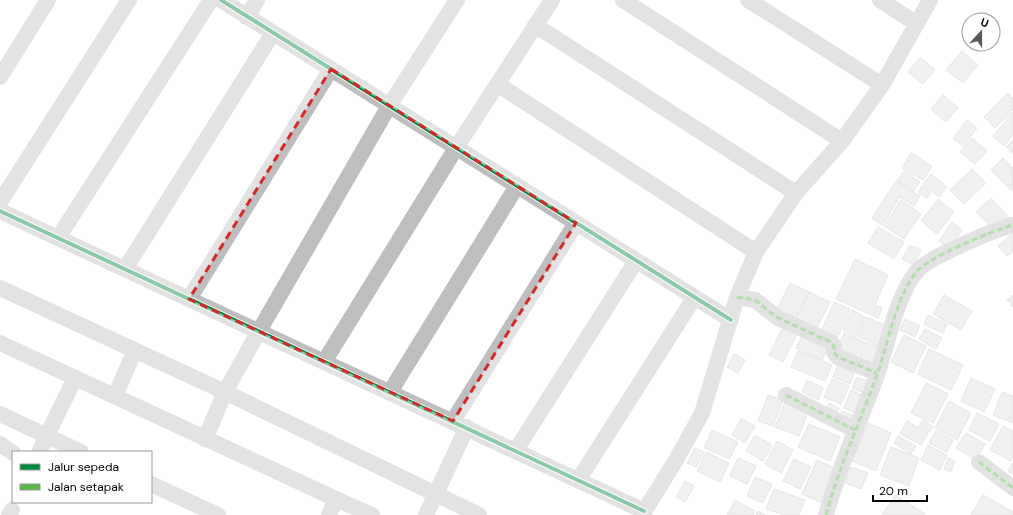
<svg xmlns="http://www.w3.org/2000/svg" width="1013" height="515" font-family="'DM Sans',sans-serif">
  <style>
    .building { fill: #dedede; stroke: #c6c6c6 }
    .lines { fill: none; stroke-linecap: round; stroke-linejoin: round }
    .minor { stroke: #bebebe; stroke-width: 16 }
    .quiet { stroke: #58b947; stroke-width: 3; stroke-dasharray: 6 3; stroke-linecap: butt }
    .cycleway-casing { stroke: #fff; stroke-width: 6 }
    .cycleway { stroke: #00873e; stroke-width: 4 }
    .marked { fill: none; stroke: #d62828; stroke-width: 3; stroke-dasharray: 8 5; stroke-linejoin: round }
  </style>
  <rect width="100%" height="100%" fill="#fff"/>
  <path class="building" d="M962,51L978,65L963,83L946,70Z
    M920,57L935,70L923,84L908,72Z
    M1008,93L1013,98V110L995,128L984,117Z
    M943,95L958,108L946,122L931,109Z
    M1013,112V135L1004,146L993,136Z
    M967,120L977,128L963,146L953,138Z
    M972,138L987,151L975,164L960,152Z
    M1013,140V154L1006,147Z
    M911,153L932,166L923,180L902,168Z
    M1003,158L1013,168L1012,191L991,170Z
    M972,169L986,183L964,204L950,190Z
    M904,171L920,182L913,192L897,181Z
    M931,174L947,187L939,197L923,184Z
    M896,181L920,196L914,206L900,197L882,225L872,218Z
    M922,186L931,192L927,198L918,192Z
    M991,198L1010,218L996,231L976,212Z
    M938,199L954,212L937,234L921,221Z
    M901,200L921,214L904,239L884,226Z
    M952,222L962,230L949,248L939,241Z
    M878,227L904,242L894,259L868,243Z
    M1013,233V252L1007,256L998,246Z
    M910,245L921,250L914,265L902,259Z
    M855,259L888,275L875,305L882,308L878,318L836,299Z
    M790,283L809,292L794,322L775,313Z
    M809,292L830,302L815,332L794,322Z
    M944,295L972,311L961,330L933,314Z
    M1013,295V307L1007,300Z
    M834,302L850,309L837,339L821,332Z
    M852,310L865,317L856,337L843,330Z
    M928,315L947,324L943,333L924,324Z
    M867,317L890,328L881,347L858,336Z
    M905,319L920,326L915,337L900,330Z
    M785,323L799,330L783,362L769,355Z
    M925,329L942,338L936,349L919,339Z
    M804,332L830,345L822,360L796,348Z
    M844,333L863,341L855,360L836,352Z
    M904,335L926,346L913,373L891,362Z
    M864,342L883,348L876,367L858,361Z
    M929,349L963,365L951,390L918,374Z
    M798,351L832,365L825,381L791,367Z
    M734,354L745,360L738,373L727,367Z
    M840,360L857,366L850,384L833,377Z
    M857,377L872,383L867,394L852,388Z
    M971,378L995,389L984,412L961,401Z
    M832,379L849,386L841,404L824,397Z
    M807,380L823,388L818,400L802,392Z
    M926,383L948,394L933,423L911,413Z
    M851,390L866,397L859,415L844,408Z
    M1002,392L1013,396V423L993,415Z
    M768,395L783,400L773,426L758,421Z
    M786,400L809,409L799,436L775,427Z
    M949,401L971,413L957,440L935,428Z
    M829,403L839,408L834,418L824,412Z
    M842,411L856,416L852,426L838,420Z
    M977,413L999,424L990,441L969,430Z
    M741,419L755,426L745,443L732,435Z
    M923,420L933,427L929,432L919,426Z
    M907,421L928,433L921,445L900,434Z
    M868,423L891,433L876,471L852,461Z
    M809,424L840,437L830,461L798,447Z
    M1003,426L1013,431V456L1011,461L990,450Z
    M712,430L738,442L730,459L704,448Z
    M936,431L953,440L947,452L929,443Z
    M966,433L985,444L976,460L956,448Z
    M755,435L772,445L763,461L746,451Z
    M898,436L916,446L911,454L894,443Z
    M777,441L793,450L781,473L765,464Z
    M928,445L947,455L940,470L921,460Z
    M891,447L919,458L909,486L880,475Z
    M695,448L704,452L696,467L687,463Z
    M706,452L729,463L720,482L697,471Z
    M738,458L756,466L747,484L730,476Z
    M948,458L955,461L951,472L944,469Z
    M794,459L811,467L800,489L783,481Z
    M817,460L839,470L824,504L802,494Z
    M1013,463V474L1008,471Z
    M851,467L868,473L861,489L845,483Z
    M755,477L772,484L763,503L747,496Z
    M685,481L694,486L685,502L676,497Z
    M774,489L805,500L799,515H784L766,509Z
    M895,495L925,514V515H882Z
    M983,495L1013,512V515H971Z
    M735,500L755,511L753,515H727Z
    M758,511L765,515H756Z"/>
  <g class="lines">
    <path class="minor" d="M221,0L731,320
      M623,0L842,141
      M748,0L882,85
      M880,0L917,24
      M247,17L257,0
      M535,25L796,193
      M0,77L48,0
      M497,84L756,252
      M0,202L129,0
      M0,211L644,511
      M58,238L211,0
      M125,269L273,33
      M0,288L225,392L479,515
      M737,297L755,300L778,318L831,342L834,346V352L838,357L877,373
      M189,299L331,69
      M0,343L336,499L329,515
      M324,362L456,148L552,0
      M390,392L517,186
      M786,395L855,430
      M115,396L135,350
      M0,414L81,452
      M453,421L576,223
      M205,439L225,392L259,331L389,106L457,0
      M0,444L13,453
      M516,450L636,261
      M39,452L75,378
      M979,462L1013,488
      M579,479L694,298
      M151,484L218,515
      M336,499L372,515
      M9,515L12,510
      M426,515L467,427
      M642,515L676,460L702,413L737,297L756,252L796,193L842,141L882,85L930,0
      M826,515C839,466 861,420 878,372C888,342 897,295 917,271C929,257 994,230 1013,225"/>
    <path class="quiet" d="M737,297L755,300L778,318L831,342L834,346V352L838,357L877,373
      M786,395L855,430
      M979,462L1013,488
      M826,515C839,466 861,420 878,372C888,342 897,295 917,271C929,257 994,230 1013,225"/>
    <g class="cycleway-casing">
      <path id="cycleway" d="M221,0L731,320
        M0,211L644,511"/>
    </g>
    <use href="#cycleway" class="cycleway"/>
  </g>
  <path d="M0 0H1013V515H0ZM331,69L576,223L453,421L189,299Z" fill="#fff" fill-opacity=".55" fill-rule="evenodd"/>
  <path class="marked" d="M331,69L576,223L453,421L189,299Z"/>
  <rect x="12" y="451" width="140" height="52" fill="#ffffff" stroke="#999999"/>
  <rect x="20" y="464" width="20" height="6" fill="#00873e" stroke="#999999"/>
  <text x="48" y="471" font-size="12" fill="#000000">Jalur sepeda</text>
  <rect x="20" y="484" width="20" height="6" fill="#58b947" stroke="#999999"/>
  <text x="48" y="491" font-size="12" fill="#000000">Jalan setapak</text>
  <g transform="translate(981 32) rotate(21)"><circle r="19" fill="#ffffff" stroke="#999999"/>
  <path d="M0-3L7 15L0 10L-7 15Z" fill="#595959"/>
  <text y="-6" font-size="11" font-weight="bold" text-anchor="middle" fill="#000000">U</text>
  </g>
  <path d="M873 495v6h54v-6" fill="none" stroke="#000000" stroke-width="2"/>
  <text x="879" y="495" font-size="12" fill="#000000" stroke="#ffffff" stroke-width="3" paint-order="stroke">20 m</text>
</svg>
